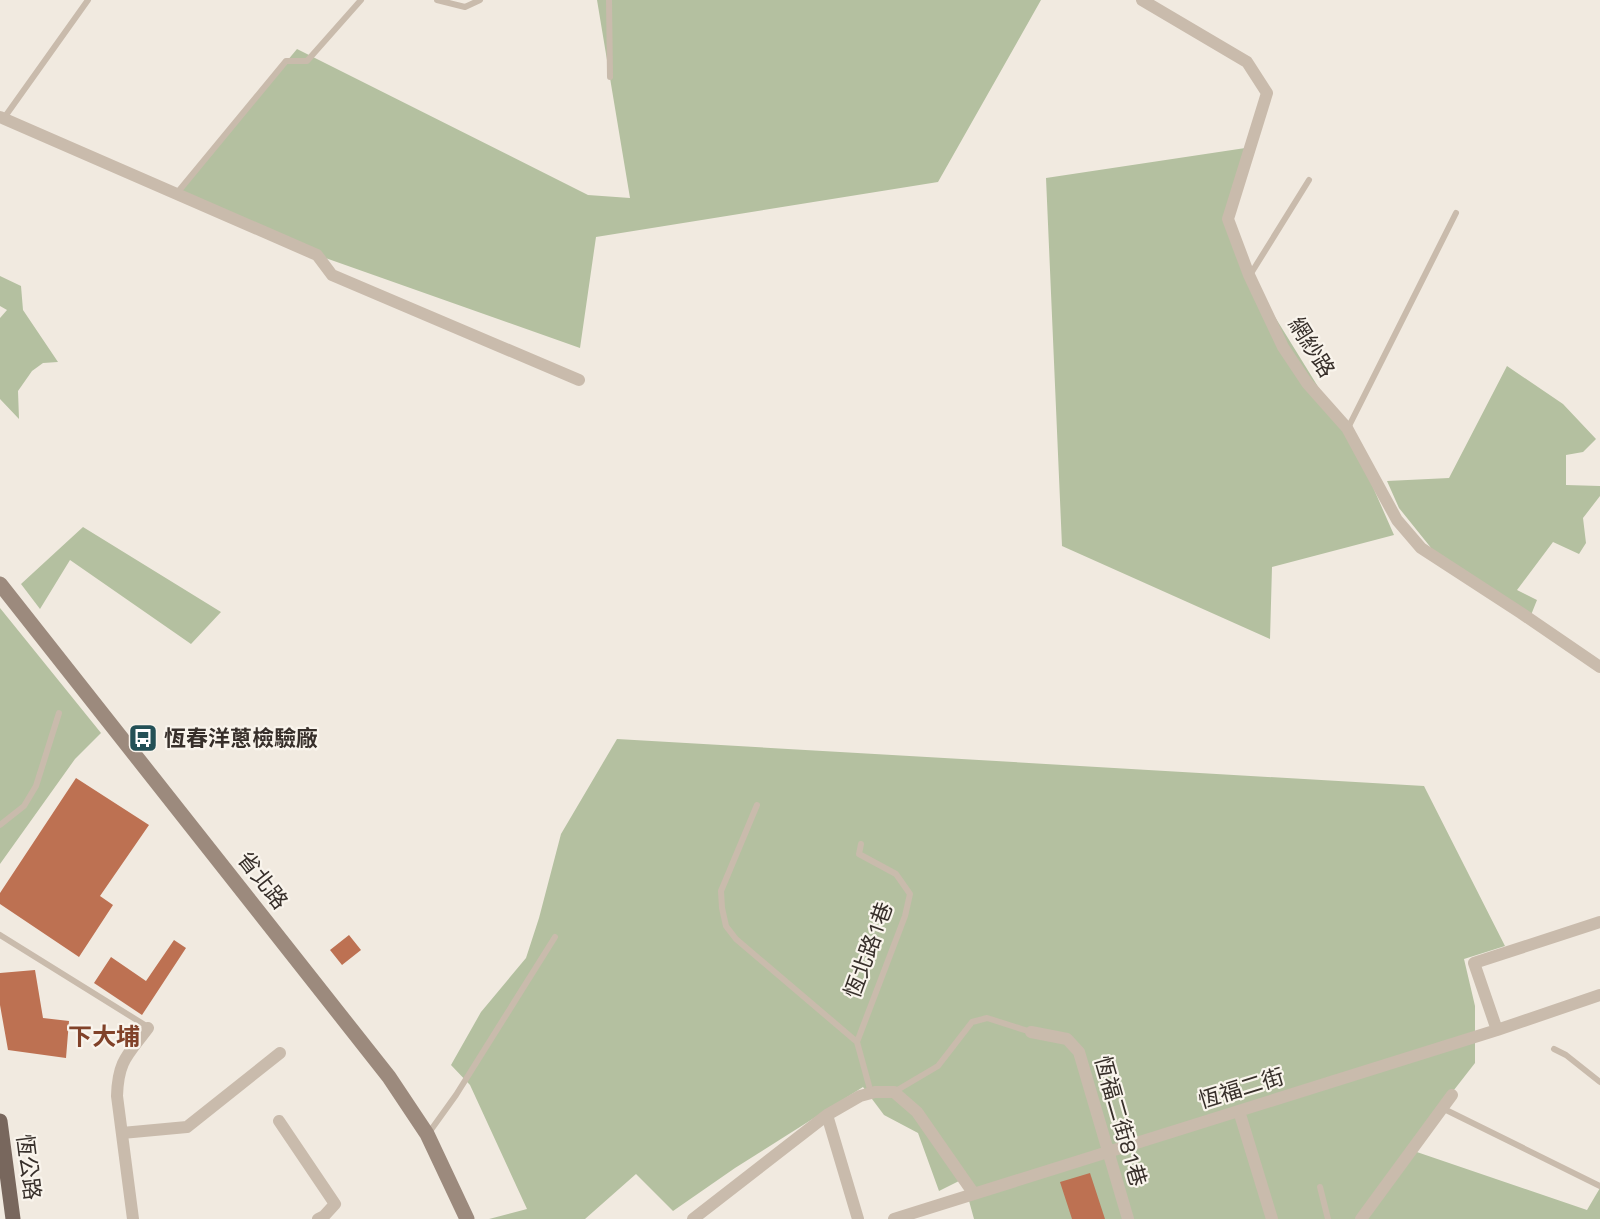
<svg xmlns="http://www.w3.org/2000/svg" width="1600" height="1219" font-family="'Titillium Web','Noto Sans TC',sans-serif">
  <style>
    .green { fill: #b4c0a0 }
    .building { fill: #bd7152 }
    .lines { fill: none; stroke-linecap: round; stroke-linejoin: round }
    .service { stroke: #c9bbac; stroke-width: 6 }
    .minor { stroke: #c9bbac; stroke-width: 12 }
    .secondary { stroke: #9c8a7d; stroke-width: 15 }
    .primary { stroke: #78675d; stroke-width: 15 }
    .labels { text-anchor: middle; stroke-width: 4.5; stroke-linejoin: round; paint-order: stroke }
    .street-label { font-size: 22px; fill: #372f2a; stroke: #f9f4ec }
    .poi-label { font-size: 22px; font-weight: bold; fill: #372f2a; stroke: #f9f4ec; text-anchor: start }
    .neighbourhood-label { font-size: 24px; font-weight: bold; fill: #814229; stroke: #f9f4ec }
  </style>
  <rect width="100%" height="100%" fill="#f1eae0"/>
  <path class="green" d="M597,0H1041L938,182L596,237L580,348L317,255L176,194L297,49L588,195L630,198Z
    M1252,147L1228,220L1249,275L1338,419L1347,428L1394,535L1272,567L1270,639L1062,546L1046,178Z
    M0,276L21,286L23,310L58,362L43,363L32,371L18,391L19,419L0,399V318L7,310L0,306Z
    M1507,366L1563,404L1596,439L1583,452L1566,455V485L1600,486V496L1583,518L1586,543L1579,554L1553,542L1517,590L1537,600L1531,615L1436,554L1399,508L1387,481L1449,478Z
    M83,527L221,612L191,644L70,560L40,609L21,584Z
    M0,608L101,733L75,759L0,864Z
    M617,739L1424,786L1505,946L1464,959L1475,1006V1063L1408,1149L1587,1210L1600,1188V1219H974L963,1179L939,1191L918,1133L884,1115L863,1087L735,1168L673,1211L636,1174L585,1219H489L527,1209L470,1085L451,1065L481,1012L526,958L539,918L561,834Z"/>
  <path class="building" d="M76,778L149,825L100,896L113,905L79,957L0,904V893Z
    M349,935L361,950L342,965L330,950Z
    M174,940L186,948L142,1015L94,983L111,957L146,981Z
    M35,970L43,1018L69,1021L66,1058L8,1050L0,1005V973Z
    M1090,1173L1105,1219H1072L1060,1182Z"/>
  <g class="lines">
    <path class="service" d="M437,0L465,7L480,0
      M609,0L610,77
      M4,118L88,0
      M177,193L286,61H307L361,0
      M1250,275L1309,180
      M1348,428L1456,213
      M757,805L721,891L722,908L726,926L736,939L857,1042
      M0,825L24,806L36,786L59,713
      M861,844L859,854L896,874L910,894L905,916L857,1042L871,1093
      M0,935L148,1027
      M1554,1049L1566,1055L1600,1082
      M894,1092L938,1066L972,1022L987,1018L1031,1032
      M1442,1108L1600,1186
      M428,1134L456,1095L555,937
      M1320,1187L1328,1219"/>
    <path class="minor" d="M1142,0L1247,62L1267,93L1228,219L1249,275L1283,347L1307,383L1347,428L1397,520L1421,548L1521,613L1600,667
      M0,117L317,255L332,275L579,380
      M1497,1030L1474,963L1600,922
      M1031,1032L1067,1039L1079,1052L1128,1219
      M1239,1111L1272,1219
      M827,1115L858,1219
      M279,1121L335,1204L324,1216L318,1219
      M122,1133L187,1127L280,1053
      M133,1219L117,1096C118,1060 128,1055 148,1028
      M693,1219L827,1115L860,1096L875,1092H894L917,1112L974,1194
      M894,1219L1497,1030L1600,995
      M1361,1219L1452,1095"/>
    <path class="secondary" d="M0,584L389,1077L427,1134L467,1219"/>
    <path class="primary" d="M0,1121L13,1219"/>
  </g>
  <defs>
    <g id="bus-square" transform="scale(1.5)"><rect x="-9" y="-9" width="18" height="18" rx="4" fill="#235056" stroke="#f9f4ec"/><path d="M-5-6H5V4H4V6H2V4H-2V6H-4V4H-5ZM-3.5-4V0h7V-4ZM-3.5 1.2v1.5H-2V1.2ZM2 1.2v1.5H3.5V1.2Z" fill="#fff"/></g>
  </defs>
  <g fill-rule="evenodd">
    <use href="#bus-square" x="143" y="738"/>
  </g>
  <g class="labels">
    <g class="street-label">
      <text transform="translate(1312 347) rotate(58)" y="8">網紗路</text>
      <text transform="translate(263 880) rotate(52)" y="8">省北路</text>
      <text transform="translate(868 950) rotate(-70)" y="8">恆北路1巷</text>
      <text transform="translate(1241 1088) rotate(-17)" y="8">恆福二街</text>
      <text transform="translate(1121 1121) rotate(74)" y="8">恆福二街81巷</text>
      <text transform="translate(29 1167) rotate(83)" y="8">恆公路</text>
    </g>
    <g class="poi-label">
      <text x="164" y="746">恆春洋蔥檢驗廠</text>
    </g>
    <g class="neighbourhood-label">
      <text x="104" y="1045">下大埔</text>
    </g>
  </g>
</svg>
